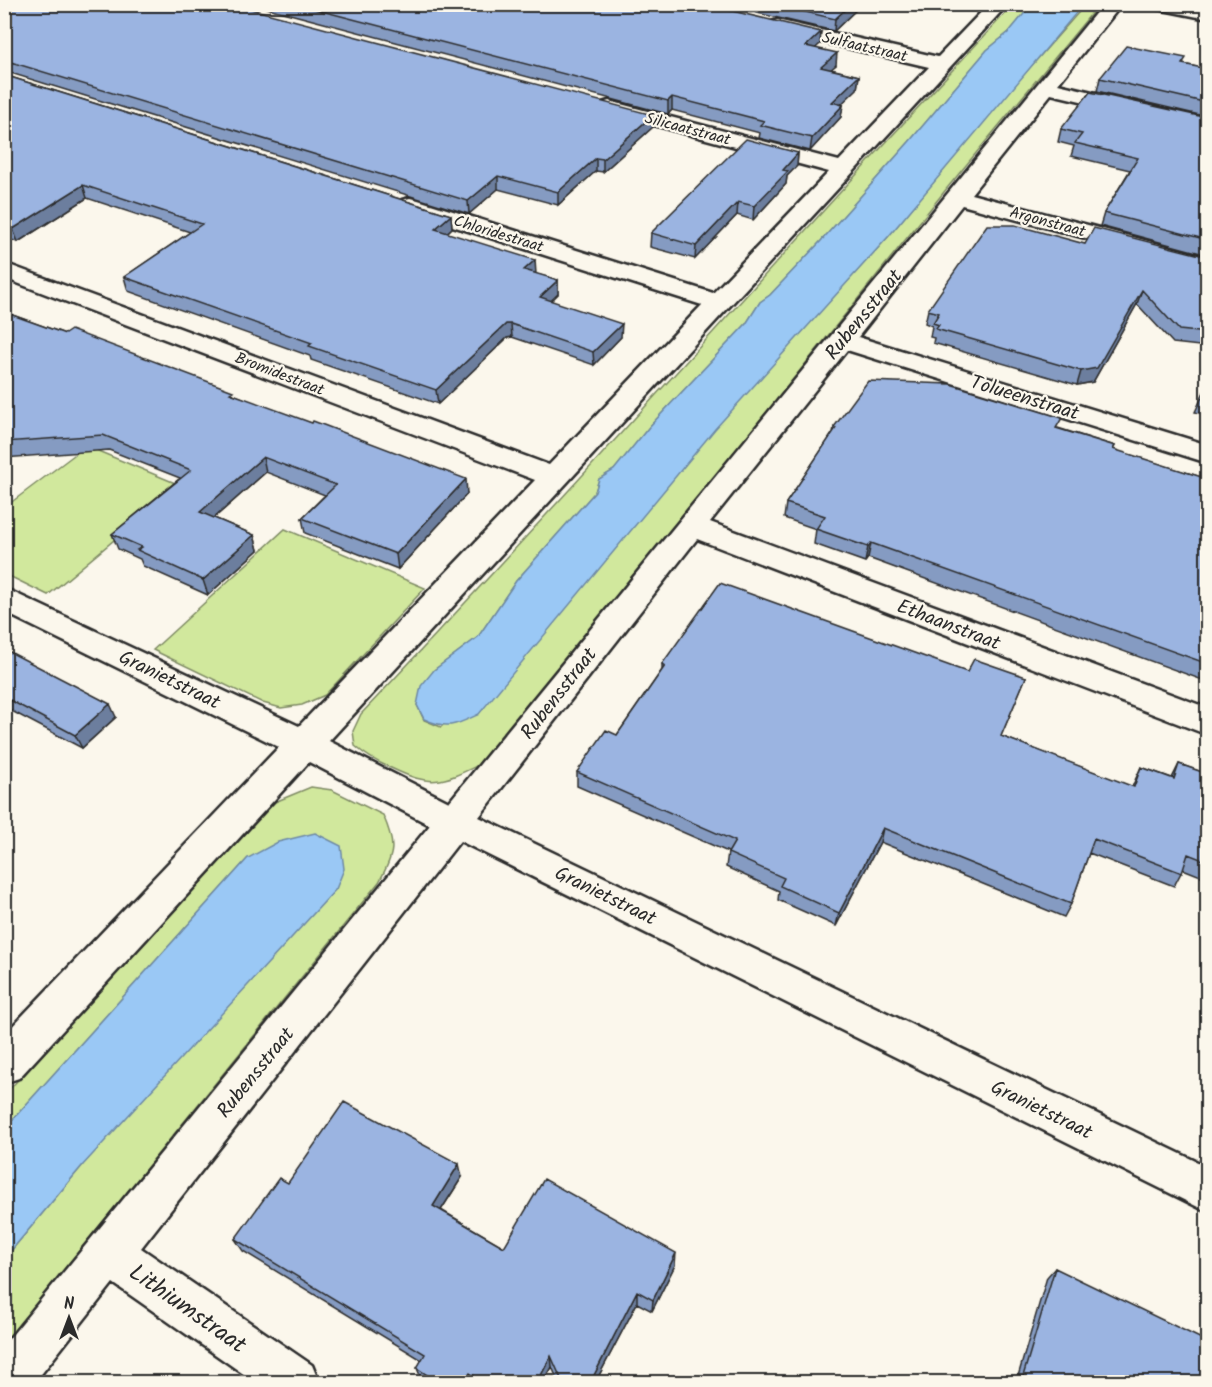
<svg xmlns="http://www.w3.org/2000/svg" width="1212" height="1387" font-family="Kalam,sans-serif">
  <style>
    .green { fill: #d1e89d; stroke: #7e8a64; stroke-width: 1.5 }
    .water { fill: #9ac8f5; stroke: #6e89a4; stroke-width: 1.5 }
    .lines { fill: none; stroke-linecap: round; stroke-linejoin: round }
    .minor-casing { stroke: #2b2b2b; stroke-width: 5 }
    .minor { fill: #fbf7ec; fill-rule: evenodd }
    .wall { fill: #859bc2; stroke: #2b2b2b; stroke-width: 1.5 }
    .shaded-wall { fill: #6c7e9e; stroke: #2b2b2b; stroke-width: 1.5 }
    .building { fill: #9bb4e1; stroke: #2b2b2b; stroke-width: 1.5 }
    .labels { text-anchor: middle; stroke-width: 4.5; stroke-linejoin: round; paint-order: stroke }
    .far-street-label { font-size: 16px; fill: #2b2b2b; stroke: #fbf7ec }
    .street-label { font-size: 20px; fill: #2b2b2b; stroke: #fbf7ec }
    .near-street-label { font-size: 24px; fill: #2b2b2b; stroke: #fbf7ec }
  </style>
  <rect width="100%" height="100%" fill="#fbf7ec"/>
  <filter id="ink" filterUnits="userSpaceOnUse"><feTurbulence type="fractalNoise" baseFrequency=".0167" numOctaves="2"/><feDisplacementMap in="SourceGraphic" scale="12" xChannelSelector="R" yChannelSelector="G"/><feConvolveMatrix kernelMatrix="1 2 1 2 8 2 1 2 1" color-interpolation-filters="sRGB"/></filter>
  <g filter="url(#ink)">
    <path class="green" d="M1013,5H1032L1009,32L987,50L909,142L821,241L770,295L760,302L746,324L649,427L614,470L599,479L595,492L516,581L478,637L434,670L417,705L424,720L441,727L888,237L1005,96L1079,12L1081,5H1096V8L948,187L483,763C441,783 433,788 391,768C377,762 366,756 355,746L353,731L361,714C582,481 794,239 1013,5Z
      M86,446L180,485L48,595L5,574V507Z
      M285,529L425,588L325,695L302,705L281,708L263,703L153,650Z
      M311,787L332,790L383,815C396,845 395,853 379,882L5,1342V1258L82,1166L248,858L5,1128V1094L275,802Z"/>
    <path class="water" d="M1032,4H1081L1082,6L888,237L715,429L479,714C456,725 448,730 424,719L417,705L421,686L434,670L478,637L516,581L595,492L599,479L614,470L649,427L746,324L760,302L770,295L821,241L909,142L987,50L1009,32Z
      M315,833L341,846L344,869L336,889L82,1166L5,1258V1128L248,858L278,842Z"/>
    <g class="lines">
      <g class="minor-casing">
        <path id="minor" d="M989,4H1008L329,741L449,802L1103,4H1122L1058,84L1208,119V131L1051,94L971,194L1208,257V271L962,205L858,337L1208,445V463L847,350L710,522L1208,708V735L697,539L479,817L1208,1167V1212L460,841L141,1248L312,1365L319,1382H255L113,1283L35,1382H4V1345L430,825L309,762L19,1078L4,1083V1035L279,747L4,612V588L299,726L535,480L4,278V263L549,465L702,305L402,210L399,205L402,200L410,198L418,200L713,293L829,172L602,111L599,107L602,103L609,101L839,161L929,67L771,30L768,26L771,22L777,20L938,57Z
          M1150,4H1188L1208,8V19L1153,8Z"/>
      </g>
      <use href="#minor" class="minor"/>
    </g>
    <path class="wall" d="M4,4L653,115V127L603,172L596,171L558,205L498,189L469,214L4,71Z
      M252,4H703L820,44L815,48L836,65L831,69L859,76L857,89L841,104L843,105L841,117L810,151L759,138L760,133L672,110L668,114Z
      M719,4H862L834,31Z
      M1183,64L1208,69V117L1097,91L1100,78Z
      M4,75L451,215L452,228L447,233L536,274L558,280V294L551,301L621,337L594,365L512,337L507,338L438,404L311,360L310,356L128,291L124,277L190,232L87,198L18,242L4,238Z
      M1208,118L1205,187L1208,188V255L1100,226L1104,213L1130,170L1071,156L1074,146L1058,142L1061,129Z
      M798,153L797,166L787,176L786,184L753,220L737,215L695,259L650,247L651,233Z
      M1085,244L1208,257V347L1173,343L1137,304L1093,382L1077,385L933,343L934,338L930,337L932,326L925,323L928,310Z
      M4,312L233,394L467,494L398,569L305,533L302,518L325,495L266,472L214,518L254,535L258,550L208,595L143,566L140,559L118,549L112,534L180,478L109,450L4,458Z
      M1208,384V415L1195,412Z
      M834,427L1058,428L1115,446L1113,450L1208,479V682L868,558L865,562L814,544L816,529L784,518L786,503L833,433Z
      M4,649L116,717L82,748L4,707Z
      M662,664L967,672L1026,677L1001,736L1132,787L1141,767L1172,778L1179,764L1208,774V879L1183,869L1174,886L1089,853L1071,904L1064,917L880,842L836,926L778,900L779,891L726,867L728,852L577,786V772L617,735L662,670Z
      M462,1177L441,1210L504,1247L675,1265L652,1311L637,1303L595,1383H559L552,1367L543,1383H428L421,1378L417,1368L422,1360L243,1251L235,1239L288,1183Z
      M1055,1268L1208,1383H1016L1047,1277Z"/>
    <path class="shaded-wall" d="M851,4H862L834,31L835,19Z
      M821,32L820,44L805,58L806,46Z
      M837,53L836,65L820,79L821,67Z
      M859,76L857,89L830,115L832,102Z
      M672,97V110L668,114V101Z
      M843,105L841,117L810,151L812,138Z
      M653,115V127L603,172V159Z
      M798,153L797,166L787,176L786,184L753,220L754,206L783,170Z
      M596,158V171L558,205V192Z
      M498,176V189L469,214L468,201Z
      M83,185L87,198L18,242L13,229Z
      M738,202L737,215L695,259L696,246Z
      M451,215L452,228L436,242L435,229Z
      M535,260L536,274L524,270Z
      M558,280V294L540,311V297Z
      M1142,290L1137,304L1093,382L1077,385L1081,371Z
      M506,324H511L512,337L507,338L438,404L436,390Z
      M622,324L621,337L594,365L593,352Z
      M263,457L266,472L204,527L200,512Z
      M466,479L467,494L398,569L396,554Z
      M254,535L258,550L208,595L203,580Z
      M871,543L868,558L865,562L868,547Z
      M110,704L116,717L82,748L75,735Z
      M883,828L880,842L836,926L839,913Z
      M459,1164L462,1177L436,1218L433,1206Z
      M676,1253L675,1265L652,1311L653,1300Z
      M637,1291V1303L595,1383H590Z
      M551,1356L552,1367L543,1383H537Z
      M470,1373L473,1383H465Z"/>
    <path class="building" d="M4,4H232L653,115L603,159L596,158L558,192L498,176L468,201L4,60Z
      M295,4H703L821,32L806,46L837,53L821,67L859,76L832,102L843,105L812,138L760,125L764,121L672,97L668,101Z
      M772,4H851L835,19Z
      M1126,46L1186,58L1182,64L1208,69V103L1100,78Z
      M4,75L451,215L435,229L535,260L524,270L558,280L540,297L622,324L593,352L511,324H506L436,390L309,346L312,343L124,277L202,224L83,185L13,229L4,226Z
      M1090,92L1208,118V180L1204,187L1208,188V240L1104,213L1138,158L1075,143L1082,134L1061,129Z
      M746,139L798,153L783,170L788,171L754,206L738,202L696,246L651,233Z
      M987,225H1015L1085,244L1094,228L1208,257V333L1179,330L1142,290L1097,368L1081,371L936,329L939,325L933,323L939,313L928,310Z
      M4,312L65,334L71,330L233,391L230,393L312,423L313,421L466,479L396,554L302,518L336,485L263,457L200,512L254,535L203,580L137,550L142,547L112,534L191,470L103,435L4,442Z
      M868,381L950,384L1062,418L1056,428L1115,446L1113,449L1208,479V664L871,543L868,547L816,529L825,516L786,503L836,428L834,427Z
      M1208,384V400L1201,398Z
      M720,583L967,672L974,659L1026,677L1001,736L1134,787L1141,767L1174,779L1179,764L1208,774V862L1188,854L1182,873L1094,839L1071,904L883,828L839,913L780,886L784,878L728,853L735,841L577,772L606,730L617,735L665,666L662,664Z
      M4,649L110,704L75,735L4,697Z
      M344,1102L459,1164L433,1206L504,1247L544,1179L676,1253L653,1300L637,1291L590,1383H563L551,1356L537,1383H485L470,1373L465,1383H439L417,1368L425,1354L235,1239L279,1178L288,1183Z
      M1055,1268L1208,1342V1383H1021Z"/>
  </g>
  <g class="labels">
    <g class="far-street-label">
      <text transform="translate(865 46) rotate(13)" y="6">Sulfaatstraat</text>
      <text transform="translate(688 128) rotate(15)" y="6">Silicaatstraat</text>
      <text transform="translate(1048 221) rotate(15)" y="6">Argonstraat</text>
      <text transform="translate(499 233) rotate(17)" y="6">Chloridestraat</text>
      <text transform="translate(280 373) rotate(21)" y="6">Bromidestraat</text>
    </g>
    <g class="street-label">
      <text transform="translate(863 314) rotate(-51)" y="7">Rubensstraat</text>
      <text transform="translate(1025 397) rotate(17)" y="7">Tolueenstraat</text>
      <text transform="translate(949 624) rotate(21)" y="7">Ethaanstraat</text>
      <text transform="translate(170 679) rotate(26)" y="7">Granietstraat</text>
      <text transform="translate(558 693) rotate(-52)" y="7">Rubensstraat</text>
      <text transform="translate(606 895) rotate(26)" y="7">Granietstraat</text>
      <text transform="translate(255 1072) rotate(-51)" y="7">Rubensstraat</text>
      <text transform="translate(1042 1109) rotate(26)" y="7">Granietstraat</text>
    </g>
    <g class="near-street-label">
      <text transform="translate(188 1308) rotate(35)" y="8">Lithiumstraat</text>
    </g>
  </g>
  <rect width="1212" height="1387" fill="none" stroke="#fbf7ec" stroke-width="24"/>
  <rect x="12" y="12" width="1188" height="1363" fill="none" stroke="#2b2b2b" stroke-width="2" filter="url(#ink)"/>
  <g transform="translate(69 1318)" stroke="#fbf7ec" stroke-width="4.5" paint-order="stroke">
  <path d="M0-4.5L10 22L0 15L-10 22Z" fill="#2b2b2b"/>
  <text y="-9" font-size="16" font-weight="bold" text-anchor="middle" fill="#2b2b2b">N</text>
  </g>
</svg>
